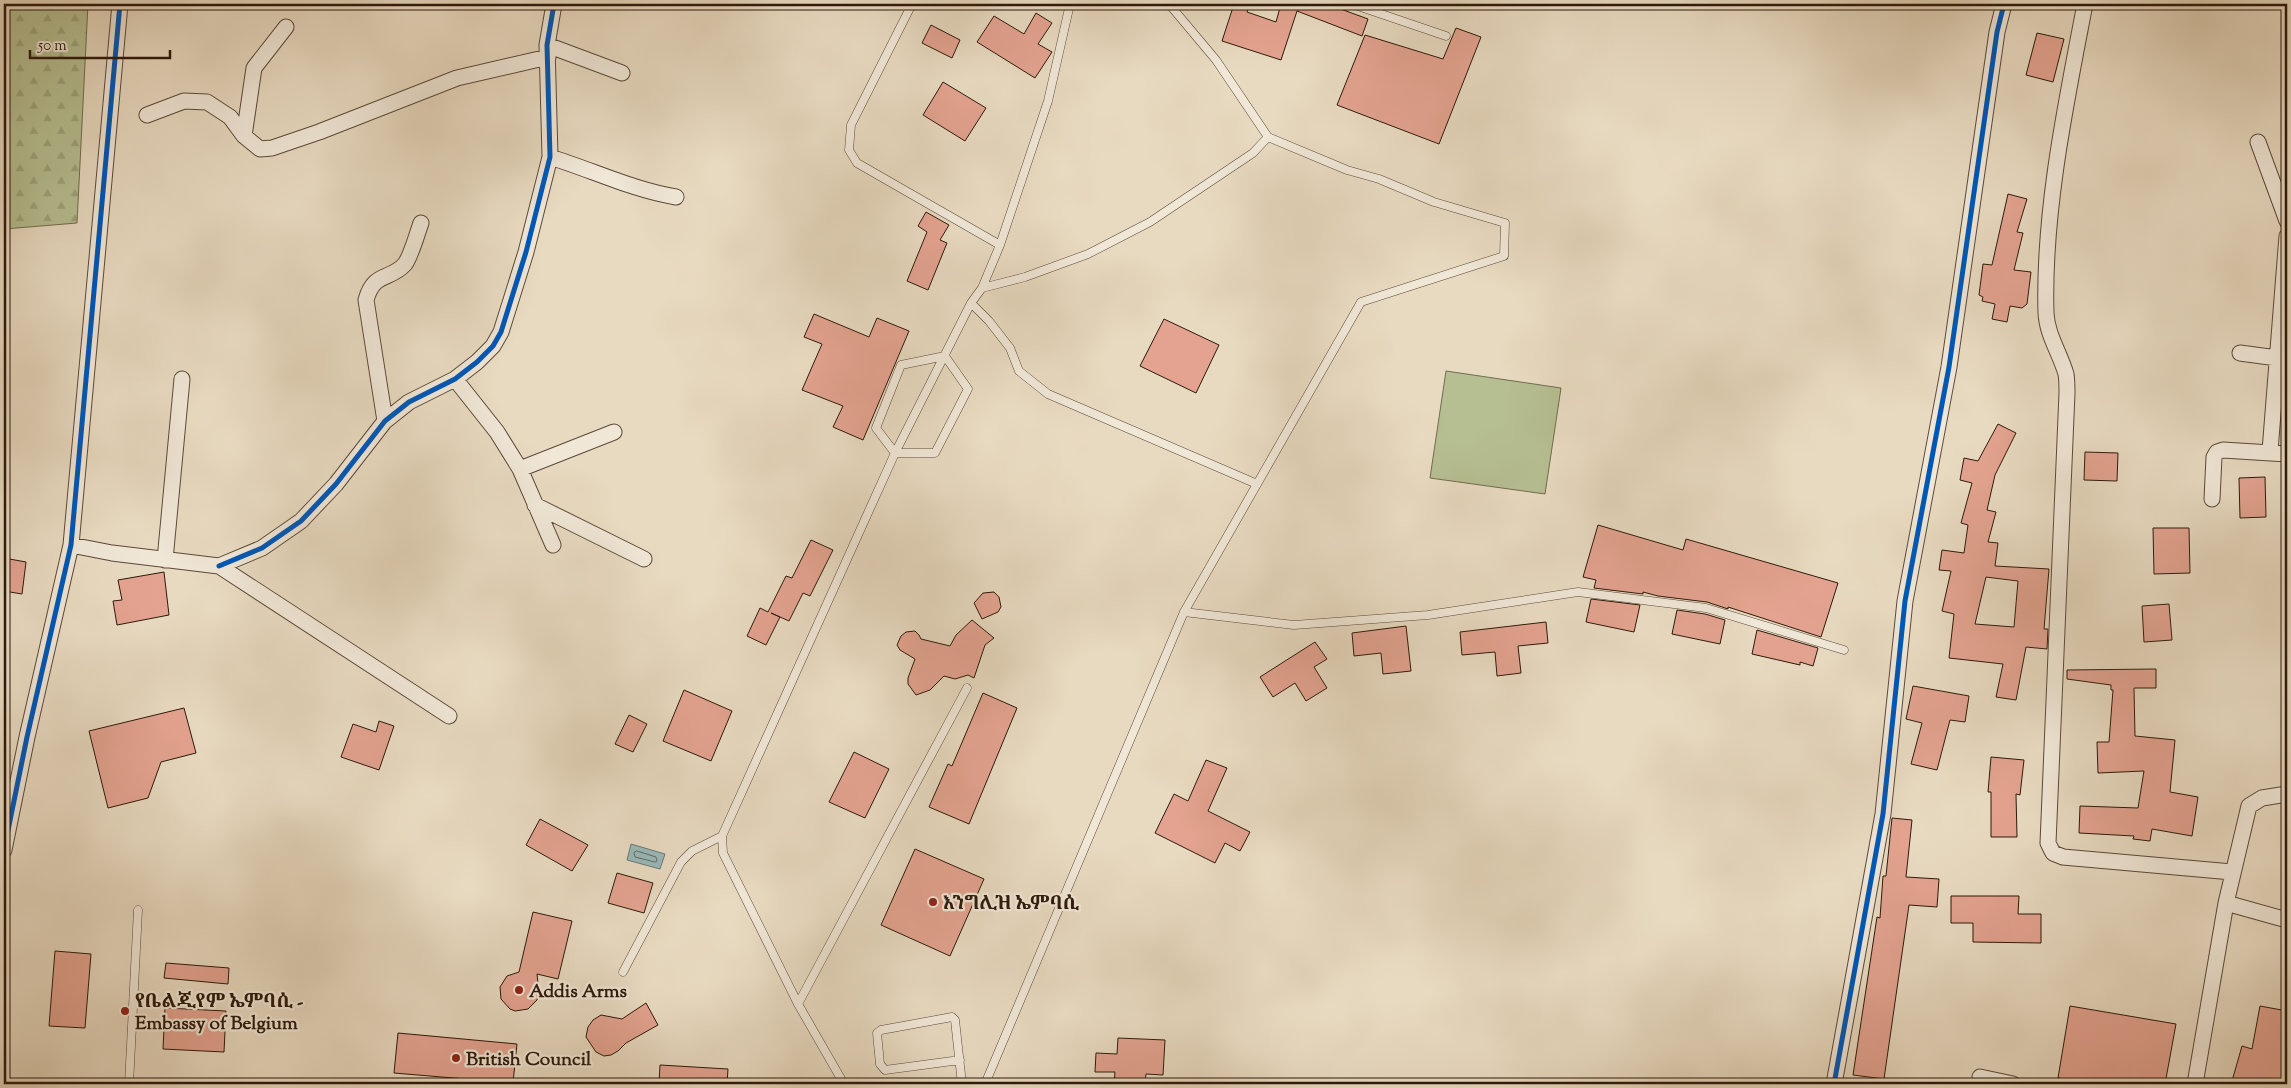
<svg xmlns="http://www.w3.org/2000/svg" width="2291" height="1088" font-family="'Sorts Mill Goudy','Noto Serif Ethiopic',serif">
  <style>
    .forest { fill: url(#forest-firs); stroke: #726c4e }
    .garden { fill: #b6bf92; stroke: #726c4e }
    .water { fill: #99b9ba; stroke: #6e7974 }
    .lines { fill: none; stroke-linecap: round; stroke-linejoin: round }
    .shore { stroke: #636962; stroke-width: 1 }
    .building { fill: #e3a390; stroke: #2d190b; fill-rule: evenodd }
    .service-casing { stroke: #5c4938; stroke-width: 9 }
    .minor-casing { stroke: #5c4938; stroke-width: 17 }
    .service { stroke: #f0e7d7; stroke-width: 8 }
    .minor { stroke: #f0e7d7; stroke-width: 15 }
    .cycleway-casing { stroke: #f0e7d7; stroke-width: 8 }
    .cycleway { stroke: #0057b8; stroke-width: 5 }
    .poi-dot { fill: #8f2418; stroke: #f0e7d7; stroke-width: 2 }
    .labels { text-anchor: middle; stroke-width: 4.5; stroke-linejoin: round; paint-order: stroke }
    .poi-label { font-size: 19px; font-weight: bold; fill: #2d190b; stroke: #f0e7d7; text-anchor: start }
  </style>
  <defs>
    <pattern id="forest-firs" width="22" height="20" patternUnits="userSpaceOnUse" patternTransform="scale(1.25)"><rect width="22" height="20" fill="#b6bf92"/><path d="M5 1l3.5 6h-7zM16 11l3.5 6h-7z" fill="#9da47d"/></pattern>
  </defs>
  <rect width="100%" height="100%" fill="#e8dac1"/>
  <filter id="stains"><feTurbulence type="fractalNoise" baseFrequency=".004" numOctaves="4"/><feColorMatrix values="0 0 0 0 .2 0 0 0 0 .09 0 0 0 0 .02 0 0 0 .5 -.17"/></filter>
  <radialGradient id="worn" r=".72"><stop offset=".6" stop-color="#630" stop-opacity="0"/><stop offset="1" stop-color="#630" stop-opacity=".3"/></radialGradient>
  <path class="forest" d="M4,4H88L77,223L4,229Z"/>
  <path class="garden" d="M1446,371L1561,388L1545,494L1430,478Z"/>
  <path class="water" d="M631,844L665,854L660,869L627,860Z"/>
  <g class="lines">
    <path class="shore" d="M637,851L656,857L657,861L655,862L635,857L634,853Z"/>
  </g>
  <path class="building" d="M1234,4H1250L1247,12L1276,22L1281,4H1327L1368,19L1362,36L1297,11L1281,60L1222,41Z
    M1036,13L1052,23L1038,44L1052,52L1035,78L977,42L994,16L1024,34Z
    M931,25L960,40L952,58L922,43Z
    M1456,28L1481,37L1439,144L1337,105L1365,35L1443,59Z
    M2037,33L2064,39L2053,82L2026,75Z
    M943,82L986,108L965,141L923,115Z
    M2008,194L2027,199L2017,232L2023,233L2014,270L2031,272L2027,304L2022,308L2010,306L2007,322L1992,319L1995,304L1982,301L1983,297L1979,295L1983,264L1992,265Z
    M926,212L949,225L940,240L947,243L928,290L907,281L927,232L918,226Z
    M814,314L869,337L877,318L909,331L863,440L833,427L843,406L802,390L822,344L804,337Z
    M1164,319L1219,345L1196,393L1140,366Z
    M1998,424L2016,433L1995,475L1987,510L1996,512L1988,542L1998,543L1995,566L2049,569L2044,629H2048L2047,649L2026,647L2016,700L1996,697L2003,664L1949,658L1954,614L1942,611L1951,571L1939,570L1942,550L1964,553L1968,525L1961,523L1972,483L1960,480L1964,458L1978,461ZM1986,577L2018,581L2014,627L1975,624Z
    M2085,452L2118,453L2117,481L2084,480Z
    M2265,477L2266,517L2240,518L2239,478Z
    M1598,525L1683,550L1686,539L1838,583L1821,637L1728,607V609L1707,602L1658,596L1643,592V594L1594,588L1596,580L1583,577Z
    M2153,528H2189L2190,573L2154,574Z
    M811,540L833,550L810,596L803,593L789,621L771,613L780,617L766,645L747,636L760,608L768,612L786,576L792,578Z
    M4,558L26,562L22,594L4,591Z
    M164,572L169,615L117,625L113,601L122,600L118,580Z
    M994,592L999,597L1001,607L998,612L982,619L974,603L983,593Z
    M1591,599L1640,605L1634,632L1586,622Z
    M2169,604L2172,640L2144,642L2142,606Z
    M1677,610L1705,614L1725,620L1720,644L1672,634Z
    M972,620L994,638L985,645L974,678L968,675L955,679L944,676L930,690L916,695L908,684V678L915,659L900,650L897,645L901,636L906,632L915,631L919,635L921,639L950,646L956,635Z
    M1546,622L1548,643L1518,646L1521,673L1497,676L1495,652L1462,655L1460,632Z
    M1406,626L1411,671L1383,674L1381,653L1354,656L1352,633Z
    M1757,630L1818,648L1813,666L1800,662V665L1752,654Z
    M1315,642L1327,659L1314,667L1327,688L1306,701L1295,683L1273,697L1260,677Z
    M2156,669V688H2134L2135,736L2175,740L2170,792L2198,797L2192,836L2152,829L2150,841L2133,839L2134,836L2079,833L2080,806L2138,808L2144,771L2098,773L2097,742H2109L2113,690H2111V685L2067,679V670Z
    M1913,686L1969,696L1965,722L1950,720L1937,770L1911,764L1922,723L1906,719Z
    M684,690L732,711L711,761L663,741Z
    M983,693L1017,708L969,824L929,807L948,764L952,766Z
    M184,708L196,753L161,762L148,798L108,808L89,731Z
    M629,715L647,724L633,752L615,744Z
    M379,721L394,726L379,770L341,757L353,724L376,732Z
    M854,752L889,769L865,818L829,802Z
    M1991,757L2024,760L2020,795L2016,794L2017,837H1991V792H1988Z
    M1206,760L1227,768L1208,811L1250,832L1240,851L1225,843L1215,863L1155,833L1174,794L1188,801Z
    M1892,818L1912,820L1906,877L1939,879L1937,907L1909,905L1884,1079L1853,1075L1877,917L1880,918L1883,876H1886Z
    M540,819L588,845L572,871L526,845Z
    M915,849L984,879L950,956L881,925Z
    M617,873L653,883L644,913L608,903Z
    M1951,896H2019L2018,914H2041V943L1973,942V923H1951Z
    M533,912L572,921L558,979L537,974L539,993L537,1000L528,1009L515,1011L510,1009L501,999L500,987L507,976L519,972Z
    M55,951L91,954L85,1028L49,1026Z
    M166,963L229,968L228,984L164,978Z
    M646,1003L658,1025L626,1043L618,1051L611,1055L604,1056L596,1052L586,1037L588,1027L593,1020L601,1015L622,1019Z
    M2070,1006L2176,1024L2165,1084H2097L2058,1078Z
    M2260,1006L2287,1011V1084H2243L2232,1081L2242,1046L2252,1049Z
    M165,1008L226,1011L224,1052L163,1049Z
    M398,1033L517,1044L513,1083L394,1073Z
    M1118,1038L1165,1040L1163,1075L1146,1074L1145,1084H1114L1115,1072H1095L1096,1053L1117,1054Z
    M660,1065L728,1069L727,1084H659Z"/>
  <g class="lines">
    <g class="service-casing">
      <path id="service" d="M912,4L851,125L849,150L857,163L1000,245
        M1169,4L1216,60L1268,137
        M1352,4L1446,36
        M982,288L1000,245L1048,101L1070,4
        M971,303L989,321L1010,348L1019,371L1048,394L1257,484
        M945,356L968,389L935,453H895L876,428L901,365Z
        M1184,612L1294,625L1428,615L1578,592L1706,608L1844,650
        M623,972L681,862L692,851L722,836
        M798,1004L967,688
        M960,1060L885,1070L880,1064L877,1033L881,1030L952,1017L955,1020L962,1084
        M129,1084L138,910
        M844,1084L798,1004L723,853L722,836L895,453L971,303L982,288L1025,277L1088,254L1150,222L1253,153L1268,137L1347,170L1379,179L1434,202L1505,223L1504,256L1361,302L1184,612L985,1084"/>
    </g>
    <g class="minor-casing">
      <path id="minor" d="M2085,4C2066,103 2043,212 2046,313C2047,335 2060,353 2066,374C2067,380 2067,387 2067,393L2048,843L2053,853L2063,857L2232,872
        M286,27L254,68L244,136L260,149L272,148L319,132L457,78L548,57
        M547,45L622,73
        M147,115L184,101L207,102L230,117L244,136
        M2258,142L2287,221
        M550,157C592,170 633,190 676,197
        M2240,353L2277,358
        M455,379L497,432L520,469L553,545
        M385,421L366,300C374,271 390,281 405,264C411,256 417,234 421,223
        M2270,451L2287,236
        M520,469L614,432
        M2212,499L2214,457L2217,452L2223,450L2287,454
        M535,505L644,559
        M71,545L112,553L219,566L449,716
        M165,560L182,379
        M219,566L262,548L301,521L336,484L385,421L409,402L455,379L477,362L493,346L501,332L526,252L550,157L547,45L554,4
        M4,850L27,737L71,545L120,4
        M2226,903L2287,920
        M1980,1077L2013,1084
        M1834,1084L1883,814L1905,601L1949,367L1997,32L2004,4
        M2195,1084L2226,903L2249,806L2262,798L2287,794"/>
    </g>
    <use href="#service" class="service"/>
    <use href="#minor" class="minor"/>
    <g class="cycleway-casing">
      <path id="cycleway" d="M219,566L262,548L301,521L336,484L385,421L409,402L455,379L477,362L493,346L501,332L526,252L550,157L547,45L554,4
        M4,850L27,737L71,545L120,4
        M1834,1084L1883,814L1905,601L1949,367L1997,32L2004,4"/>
    </g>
    <use href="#cycleway" class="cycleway"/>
  </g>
  <g class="poi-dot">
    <circle cx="933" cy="902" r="5"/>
    <circle cx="519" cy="990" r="5"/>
    <circle cx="125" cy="1011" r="5"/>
    <circle cx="456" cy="1058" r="5"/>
  </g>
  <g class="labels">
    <g class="poi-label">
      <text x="943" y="909">እንግሊዝ ኤምባሲ</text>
      <text x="529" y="997">Addis Arms</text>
      <text x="135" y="1007">የቤልጂየም ኤምባሲ -<tspan x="135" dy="22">Embassy of Belgium</tspan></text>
      <text x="466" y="1065">British Council</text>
    </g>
  </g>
  <rect width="2291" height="1088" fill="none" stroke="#e8dac1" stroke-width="20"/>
  <rect x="5" y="5" width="2281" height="1078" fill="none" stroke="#2d190b" stroke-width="2.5"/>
  <rect x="10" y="10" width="2271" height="1068" fill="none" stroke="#2d190b"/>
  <path d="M30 50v8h140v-8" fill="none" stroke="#2d190b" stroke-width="2.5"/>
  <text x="38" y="50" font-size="15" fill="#2d190b" stroke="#f0e7d7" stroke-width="4" paint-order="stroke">50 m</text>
  <rect width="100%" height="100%" filter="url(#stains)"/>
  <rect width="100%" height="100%" fill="url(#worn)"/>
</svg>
